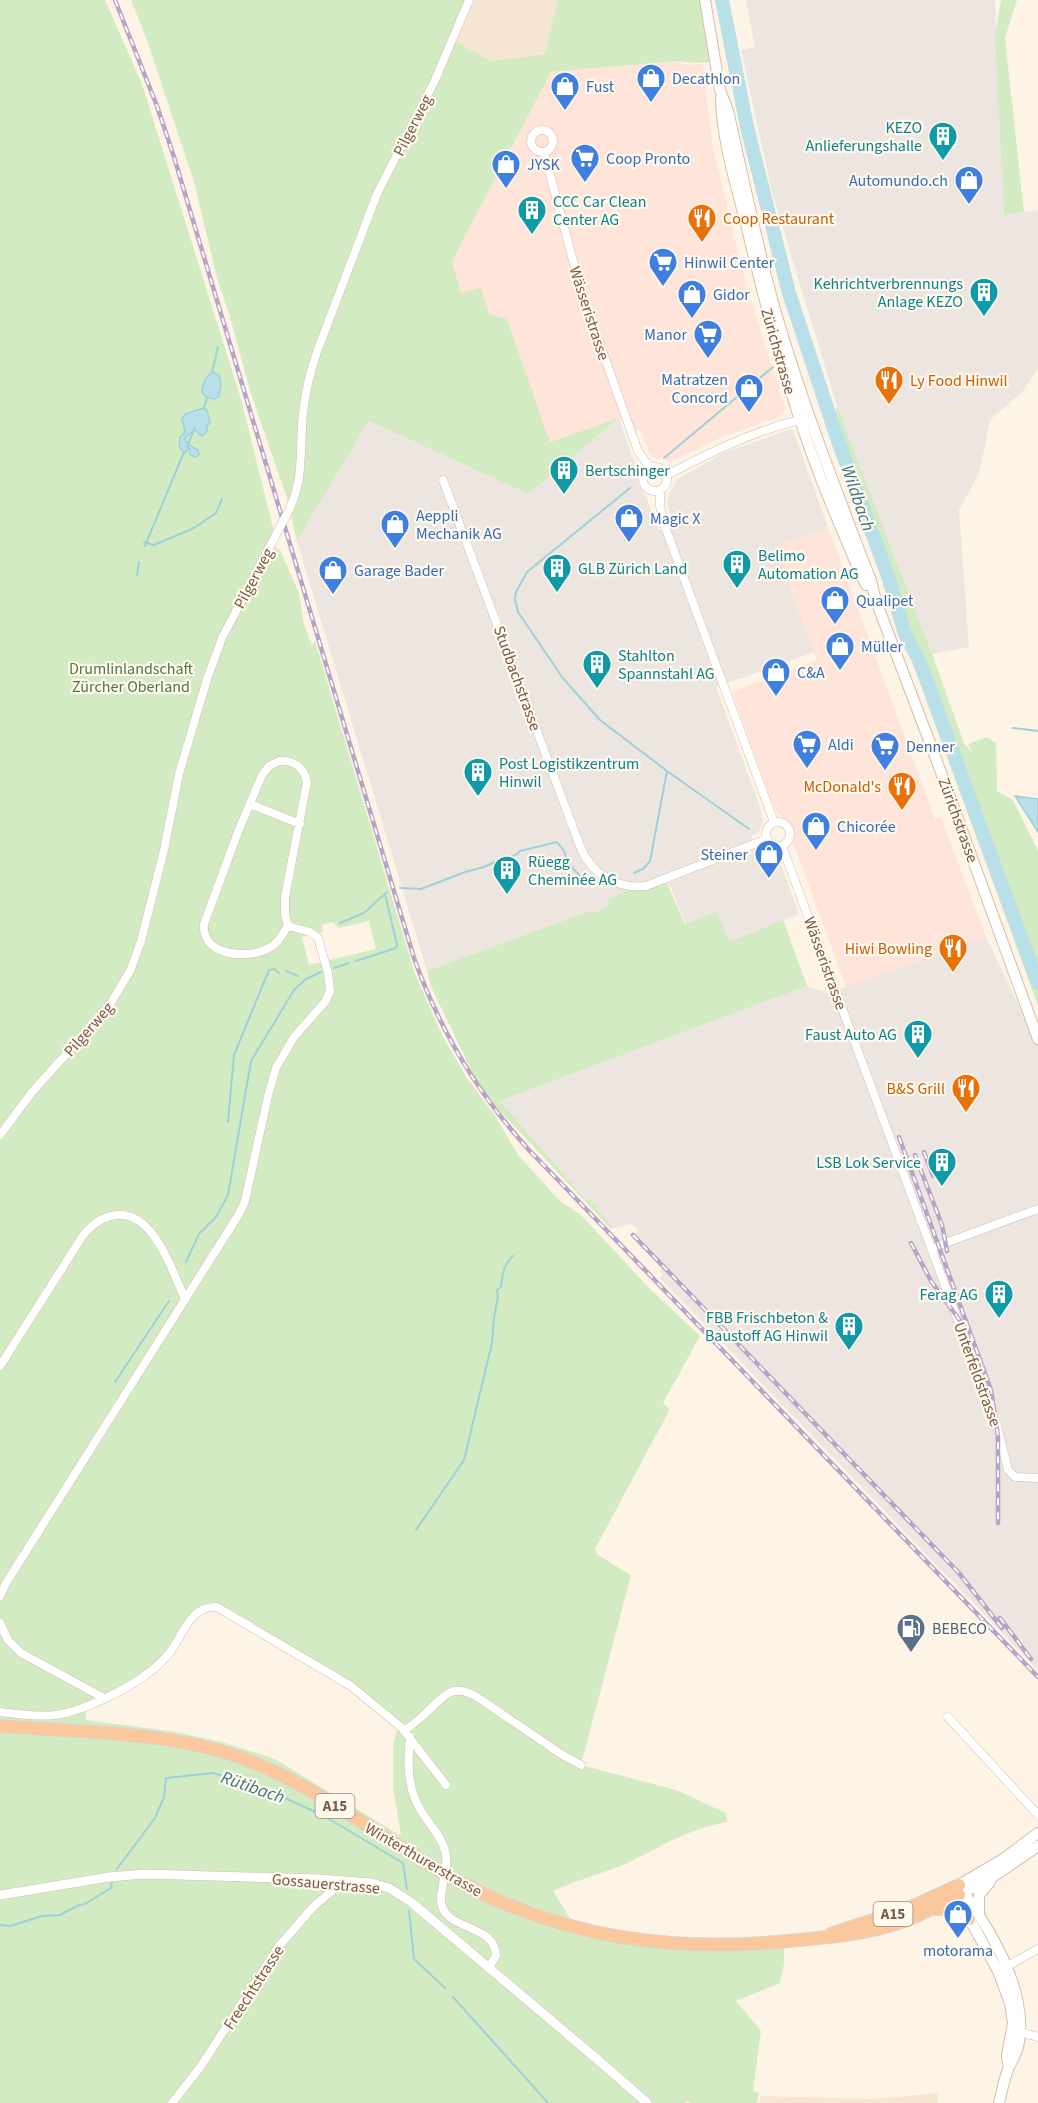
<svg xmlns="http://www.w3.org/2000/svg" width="1038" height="2103" font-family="'Source Sans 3',sans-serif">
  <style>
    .residential { fill: #f5e6d4 }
    .commercial { fill: #fee4d9 }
    .industrial { fill: #ede6e0 }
    .green { fill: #d3ebc3; fill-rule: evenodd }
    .water { fill: #b9e0e8; stroke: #9fd0da; stroke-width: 1.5 }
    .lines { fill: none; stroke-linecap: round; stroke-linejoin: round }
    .stream { stroke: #9fd0da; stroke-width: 2 }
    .river { stroke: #b9e0e8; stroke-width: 14 }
    .minor-casing { stroke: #d1beae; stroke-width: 9 }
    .tertiary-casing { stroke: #d1beae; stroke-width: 10 }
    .secondary-casing { stroke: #d4beab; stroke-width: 12 }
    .trunk-casing { stroke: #dcd4d0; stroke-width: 14 }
    .minor { stroke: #fff; stroke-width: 8 }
    .tertiary { stroke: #fff; stroke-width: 9 }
    .secondary { stroke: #fff; stroke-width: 10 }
    .trunk { stroke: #fbc79c; stroke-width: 12 }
    .rail-casing { stroke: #b7a3c8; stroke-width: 4.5 }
    .rail { stroke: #fff8ed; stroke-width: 2; stroke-dasharray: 7; stroke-linecap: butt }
    .minor-bridge-casing { stroke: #d1beae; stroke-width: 9; stroke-linecap: butt }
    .minor-bridge { stroke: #fff; stroke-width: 8 }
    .labels { text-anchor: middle; stroke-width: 4.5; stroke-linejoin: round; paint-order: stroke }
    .shield { fill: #fff8ed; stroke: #a0897a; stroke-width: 1.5 }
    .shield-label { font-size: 15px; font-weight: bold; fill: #775a49 }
    .shop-label { font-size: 16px; fill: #366cbe; stroke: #fff8ed; text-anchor: start }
    .street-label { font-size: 16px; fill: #775a49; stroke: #fff8ed }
    .culture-label { font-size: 16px; fill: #0d838f; stroke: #fff8ed; text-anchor: start }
    .food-label { font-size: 16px; fill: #c56008; stroke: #fff8ed; text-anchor: end }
    .park-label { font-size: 16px; fill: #4f783e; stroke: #fff8ed }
    .service-label { font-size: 16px; fill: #4e5e75; stroke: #fff8ed; text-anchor: start }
    .water-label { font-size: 18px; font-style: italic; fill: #3f7884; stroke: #fff8ed }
  </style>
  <rect width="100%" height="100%" fill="#fdf4e6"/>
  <path class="residential" d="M469,0H558L545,54L490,61L452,40Z
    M939,2093L937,2103H759L761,2096L873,2099Z"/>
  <path class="commercial" d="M676,61L687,65L703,64L712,143L737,247L749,294L785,408L783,413L776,418L720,438L668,463L663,456L657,460L651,456L640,429L635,430L619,418L550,442L507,319L489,314L461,293L452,261L551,72Z
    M828,527L935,819L941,817L986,937L846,987L793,842L794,830L790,823L780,816L772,803L732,692L817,660L775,547Z"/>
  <path class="industrial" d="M746,0H995L1004,215L1038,210V368L1023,391L990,420L979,474L959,510L969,647L932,654L837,406L772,192L741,50L755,47Z
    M619,418L637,470L638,484L646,496L658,530L673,525L667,502L670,492L678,479L723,453L785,431L793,430L828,527L775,547L814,652L716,687L760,807L763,823L760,830L751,837L757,851L768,850L778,857L799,914L729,942L686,924L671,888L665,879L601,911H589L427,971L297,541L369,421L528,494Z
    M986,937L1038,1046V1670L660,1278L663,1275L660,1271L665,1266L634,1234L638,1229L631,1224L613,1228L590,1199L587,1201L500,1101L807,986L829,993Z"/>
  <path class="green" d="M0,0H105L142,84L241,399L272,524L276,536L274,546L280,550L299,593L304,625L312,645L315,641L414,971L441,1033L465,1075L495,1116L519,1156L559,1200L581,1215L648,1287L700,1336L663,1403L669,1409V1411L595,1549L598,1555L631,1575L581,1765L676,1790L726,1813L727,1822C689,1829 665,1844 632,1861C607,1873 578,1879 553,1891L576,1928L610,1936L784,1941V1964L780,1983L736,2001L761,2031L753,2091L759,2093L757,2103H691L687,2101L685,2103H0ZM209,375H219L221,384L219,396L213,399L205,396C199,388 206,381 209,375ZM203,408L208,411C210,417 211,422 207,426V431L203,435L198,434L194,430L184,439C188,446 194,447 199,452L196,457L191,455L189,448L186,452L179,446L180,437L185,432L182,419L185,414ZM369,921L376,949L309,965L302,937L323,932L322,925L333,922L339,928ZM204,1609L224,1610L361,1694L398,1725L393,1746V1787L401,1836L275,1759L222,1742L176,1732L86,1720V1706L159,1664Z
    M131,0H469L453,40L491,61L545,54L558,0H704L715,62L695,63L676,61L551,72L452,261L461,293L481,288L489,314L507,319L550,442L619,418L528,494L369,421L297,541L286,495L250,391L230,317L218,282L194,182L147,40Z
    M1001,0H1017L1005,38L1024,212L1004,215L995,36Z
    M837,406L932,654L964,743L972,753L968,744L987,737L996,743L997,791L1013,800L1038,851V1006L830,436Z
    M665,879L685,924L717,911L729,942L783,920L807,986L500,1101L587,1201L590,1199L613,1228L611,1229L500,1111L477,1082L432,989L427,971L589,911C597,913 605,911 609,903L608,899L637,887Z"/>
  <path class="water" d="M213,372L219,375L221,384L219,396L214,399L206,397L202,392C202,384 207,375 213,372Z
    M203,408L207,410L210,422L207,426V431L202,436L194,430L184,439L189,445L198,450L199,455L196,457L190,455L189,448L185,453L179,447L180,437L185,432L182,419L185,414Z
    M1015,796L1038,799V832Z"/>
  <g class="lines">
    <path class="stream" d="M212,373L218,347
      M204,408L207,397
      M187,447L195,427
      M664,458L773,367
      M630,488L527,572L516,592L515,599L518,612L562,677L600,720L667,771L749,829
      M144,542L154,545L194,528L216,513L222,499
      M145,546L184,452
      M137,575L139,562
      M1013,728L1038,731
      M634,873L643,869L650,861L667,771
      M400,888L421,889L465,872L484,867L495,862H500C506,856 515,858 520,851L557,842L564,851L568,863L581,877
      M340,923L364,913L387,892
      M356,961L396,948L397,945L385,894
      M334,968L349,963
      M286,971L298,976
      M228,1122L234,1055L269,970L274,969L279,973
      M186,1262L199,1234L216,1217L228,1195L251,1061L294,990L306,979L321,972
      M115,1382L169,1301
      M416,1530L464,1460L492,1343L494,1317L498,1297L497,1290L501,1287C502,1275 504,1264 513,1256
      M117,1869L155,1818L164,1797L166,1778L213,1773L266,1789L324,1816L403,1863L407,1889
      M409,1911L414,1959L445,1988
      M0,1925L10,1926L42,1916L60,1915L79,1905L85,1904L111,1888L112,1882
      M453,1997L548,2103"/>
    <path class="river" d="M722,0L747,127L789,293L838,441L888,576L905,634L919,660L1038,983"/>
    <g class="minor-casing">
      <path id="minor" d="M531 141a11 11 0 1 1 22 0a11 11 0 1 1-22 0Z
        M544,152L582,294L638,451L650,468
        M643 479a12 12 0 1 1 24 0a12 12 0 1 1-24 0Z
        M667,475C709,453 753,431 800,420
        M443,480L580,846C591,874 616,889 646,886L767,839
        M660,490V506L664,524L774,822
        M287,514C303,483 300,460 302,427C303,400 309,375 318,349L377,194L436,78L469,0
        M279,761C294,760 304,767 307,782L285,897V915L288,926C282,935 278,943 269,948C248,960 201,956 204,924L238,832L262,775L269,766Z
        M250,804L300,824
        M766 834a12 12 0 1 1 24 0a12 12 0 1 1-24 0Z
        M782,846L997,1426L1008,1470L1015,1477L1038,1478
        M0,1135L32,1092L108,1008L131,969L141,941L164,850L179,774L207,679L222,638L280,527
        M932,1248L1038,1209
        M0,1366L82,1237C90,1226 101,1217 116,1215C154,1211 172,1271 185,1299
        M0,1596L6,1583L239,1214L245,1201L268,1096L276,1068L294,1037L325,1002L330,991L328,973L318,938L310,932L288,926
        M0,1623L8,1640L21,1653L104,1698
        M0,1712C18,1714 37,1717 55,1715C81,1712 126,1690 147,1674C157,1667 166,1658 173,1648C184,1631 192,1605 217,1607L351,1686L402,1728L446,1785
        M948,1717L1038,1815
        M404,1731C412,1725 420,1719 427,1712C444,1696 452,1682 477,1697L561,1754L581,1765
        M410,1737C408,1757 407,1779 415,1799C424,1823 450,1839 446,1866
        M441,1896C438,1933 496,1921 496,1956L489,1967
        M1002,1969L1038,1949
        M1020,2032L1038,2037
        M172,2103L199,2069L279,1946L314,1906L344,1881"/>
    </g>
    <g class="tertiary-casing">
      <path id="tertiary" d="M0,1895L109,1877L144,1874L320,1879L371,1883L389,1888L411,1902L598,2060L647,2103"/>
    </g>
    <g class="secondary-casing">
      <path id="secondary" d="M705,0L720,90L728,111C743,176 756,242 774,306C801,400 836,490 871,581L876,601L935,756L1038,1039
        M721,99C722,141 737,188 747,228C771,329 798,428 839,523C848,544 856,565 866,585
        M959,1885C988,1927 1028,1988 1019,2042C1017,2054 1014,2057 1009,2067C1004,2078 1002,2092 999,2103
        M959,1885L1003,1859L1038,1833
        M959,1888L963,1907L998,1971L1010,2003L1013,2023L1007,2056L1009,2067
        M959,1895L994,1876L1038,1846
        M979,1913V1895L990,1882"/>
    </g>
    <g class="trunk-casing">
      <path id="trunk" d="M0,1726C79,1732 167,1731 242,1758C318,1786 383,1840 454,1879C566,1940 675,1953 799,1940C834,1936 861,1935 895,1924C918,1917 938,1905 959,1895
        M936,1909L951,1908L969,1919
        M831,1934L904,1910L959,1885"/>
    </g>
    <use href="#minor" class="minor"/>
    <use href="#tertiary" class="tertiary"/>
    <use href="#secondary" class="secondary"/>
    <use href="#trunk" class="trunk"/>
    <g class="rail-casing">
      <path id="rail" d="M115,0L157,106L174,157L414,958C440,1031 477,1093 529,1150L1038,1677
        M899,1137L991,1390L998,1436V1523
        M924,1152L933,1176
        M915,1155L942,1225L947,1251
        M633,1235L959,1573L1002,1628
        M911,1243L931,1281L961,1322
        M1000,1618L1031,1659"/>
    </g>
    <use href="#rail" class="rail"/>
    <g class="minor-bridge-casing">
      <path id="minor-bridge" d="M280,527L287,514
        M441,1896L446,1866"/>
    </g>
    <use href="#minor-bridge" class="minor-bridge"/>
  </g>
  <defs>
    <g id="shop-pin" transform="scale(1.5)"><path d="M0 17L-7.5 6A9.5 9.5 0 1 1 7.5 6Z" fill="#3f7fe0" stroke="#fff8ed"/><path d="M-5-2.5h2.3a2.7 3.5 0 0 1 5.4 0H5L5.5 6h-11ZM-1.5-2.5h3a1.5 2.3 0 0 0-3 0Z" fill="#fff"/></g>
    <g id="building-pin" transform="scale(1.5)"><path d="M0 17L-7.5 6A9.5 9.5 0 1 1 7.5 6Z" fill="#0f9aa8" stroke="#fff8ed"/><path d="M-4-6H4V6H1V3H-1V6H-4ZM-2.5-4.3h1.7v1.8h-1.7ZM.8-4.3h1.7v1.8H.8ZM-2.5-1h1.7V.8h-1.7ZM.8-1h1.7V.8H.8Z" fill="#fff"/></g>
    <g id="supermarket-pin" transform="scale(1.5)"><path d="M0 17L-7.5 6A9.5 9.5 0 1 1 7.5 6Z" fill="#3f7fe0" stroke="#fff8ed"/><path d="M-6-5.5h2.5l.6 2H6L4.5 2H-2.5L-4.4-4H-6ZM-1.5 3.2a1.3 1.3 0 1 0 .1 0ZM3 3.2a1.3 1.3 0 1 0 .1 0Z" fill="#fff"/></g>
    <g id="restaurant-pin" transform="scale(1.5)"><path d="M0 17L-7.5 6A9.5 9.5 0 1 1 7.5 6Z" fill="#e8710a" stroke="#fff8ed"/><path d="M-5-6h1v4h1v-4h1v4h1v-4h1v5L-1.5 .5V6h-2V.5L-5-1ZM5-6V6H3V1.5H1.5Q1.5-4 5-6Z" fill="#fff"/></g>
    <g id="fuel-pin" transform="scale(1.5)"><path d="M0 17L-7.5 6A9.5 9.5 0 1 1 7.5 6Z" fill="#5c6f8a" stroke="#fff8ed"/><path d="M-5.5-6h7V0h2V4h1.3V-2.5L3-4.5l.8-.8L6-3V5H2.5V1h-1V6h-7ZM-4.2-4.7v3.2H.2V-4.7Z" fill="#fff"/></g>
  </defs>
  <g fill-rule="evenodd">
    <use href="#shop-pin" x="651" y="78"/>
    <use href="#shop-pin" x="565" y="86"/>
    <use href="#building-pin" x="943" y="136"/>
    <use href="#supermarket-pin" x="585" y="158"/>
    <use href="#shop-pin" x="506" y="164"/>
    <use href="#shop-pin" x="969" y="180"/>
    <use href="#building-pin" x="532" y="210"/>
    <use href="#restaurant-pin" x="702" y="218"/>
    <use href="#supermarket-pin" x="663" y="262"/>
    <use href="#building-pin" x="984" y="292"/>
    <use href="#shop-pin" x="692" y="294"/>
    <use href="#supermarket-pin" x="708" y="334"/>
    <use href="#restaurant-pin" x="889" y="380"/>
    <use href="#shop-pin" x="749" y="388"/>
    <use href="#building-pin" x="564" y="470"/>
    <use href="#shop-pin" x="629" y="518"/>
    <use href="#shop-pin" x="395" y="524"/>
    <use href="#building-pin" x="737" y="564"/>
    <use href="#building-pin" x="557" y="568"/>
    <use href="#shop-pin" x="333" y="570"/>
    <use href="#shop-pin" x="835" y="600"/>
    <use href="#shop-pin" x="840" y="646"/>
    <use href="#building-pin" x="597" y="664"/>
    <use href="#shop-pin" x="776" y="672"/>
    <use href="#supermarket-pin" x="807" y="744"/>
    <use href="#supermarket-pin" x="885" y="746"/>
    <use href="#building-pin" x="478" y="772"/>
    <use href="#restaurant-pin" x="902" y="786"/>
    <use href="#shop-pin" x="816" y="826"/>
    <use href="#shop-pin" x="769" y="854"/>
    <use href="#building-pin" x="507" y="870"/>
    <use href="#restaurant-pin" x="953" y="948"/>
    <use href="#building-pin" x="918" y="1034"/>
    <use href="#restaurant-pin" x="966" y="1088"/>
    <use href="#building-pin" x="942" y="1162"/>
    <use href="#building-pin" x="999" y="1294"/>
    <use href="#building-pin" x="849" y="1326"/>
    <use href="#fuel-pin" x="911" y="1628"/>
    <use href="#shop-pin" x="958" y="1914"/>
  </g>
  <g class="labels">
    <g class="shield">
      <rect x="315.5" y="1794" width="39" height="24" rx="4.5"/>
      <rect x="873.5" y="1902" width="39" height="24" rx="4.5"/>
    </g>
    <g class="shield-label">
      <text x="335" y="1811">A15</text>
      <text x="893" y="1919">A15</text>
    </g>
    <g class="shop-label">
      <text x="672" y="84">Decathlon</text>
      <text x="586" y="92">Fust</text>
      <text x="606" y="164">Coop Pronto</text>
      <text x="527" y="170">JYSK</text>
      <text x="948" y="186" text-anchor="end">Automundo.ch</text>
      <text x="684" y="268">Hinwil Center</text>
      <text x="713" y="300">Gidor</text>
      <text x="687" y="340" text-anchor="end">Manor</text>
      <text x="728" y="385" text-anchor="end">Matratzen<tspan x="728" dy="18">Concord</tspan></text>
      <text x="416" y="521">Aeppli<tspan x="416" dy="18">Mechanik AG</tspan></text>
      <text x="650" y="524">Magic X</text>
      <text x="354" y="576">Garage Bader</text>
      <text x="856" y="606">Qualipet</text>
      <text x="861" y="652">Müller</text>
      <text x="797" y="678">C&amp;A</text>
      <text x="828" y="750">Aldi</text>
      <text x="906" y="752">Denner</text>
      <text x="837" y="832">Chicorée</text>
      <text x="748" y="860" text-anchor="end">Steiner</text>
      <text x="958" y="1956" text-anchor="middle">motorama</text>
    </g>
    <g class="street-label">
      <text transform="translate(412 125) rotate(-63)" y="6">Pilgerweg</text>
      <text transform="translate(590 313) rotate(72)" y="6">Wässeristrasse</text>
      <text transform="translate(779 351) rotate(74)" y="6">Zürichstrasse</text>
      <text transform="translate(253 578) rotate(-62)" y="6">Pilgerweg</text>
      <text transform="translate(518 678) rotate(70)" y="6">Studbachstrasse</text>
      <text transform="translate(959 820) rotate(70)" y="6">Zürichstrasse</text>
      <text transform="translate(826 963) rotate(70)" y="6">Wässeristrasse</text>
      <text transform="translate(88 1029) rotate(-49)" y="6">Pilgerweg</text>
      <text transform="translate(978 1374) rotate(70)" y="6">Unterfeldstrasse</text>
      <text transform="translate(424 1859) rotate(30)" y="6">Winterthurerstrasse</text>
      <text transform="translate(326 1883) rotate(5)" y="6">Gossauerstrasse</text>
      <text transform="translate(253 1987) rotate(-57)" y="6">Freechtstrasse</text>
    </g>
    <g class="culture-label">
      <text x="922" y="133" text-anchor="end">KEZO<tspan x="922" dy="18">Anlieferungshalle</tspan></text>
      <text x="553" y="207">CCC Car Clean<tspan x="553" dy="18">Center AG</tspan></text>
      <text x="963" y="289" text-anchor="end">Kehrichtverbrennungs<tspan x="963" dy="18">Anlage KEZO</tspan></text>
      <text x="585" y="476">Bertschinger</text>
      <text x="758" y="561">Belimo<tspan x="758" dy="18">Automation AG</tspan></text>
      <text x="578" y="574">GLB Zürich Land</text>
      <text x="618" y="661">Stahlton<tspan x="618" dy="18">Spannstahl AG</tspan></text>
      <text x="499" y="769">Post Logistikzentrum<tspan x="499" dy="18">Hinwil</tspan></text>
      <text x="528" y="867">Rüegg<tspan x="528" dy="18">Cheminée AG</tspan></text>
      <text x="897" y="1040" text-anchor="end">Faust Auto AG</text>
      <text x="921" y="1168" text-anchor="end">LSB Lok Service</text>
      <text x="978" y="1300" text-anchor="end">Ferag AG</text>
      <text x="828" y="1323" text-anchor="end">FBB Frischbeton &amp;<tspan x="828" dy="18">Baustoff AG Hinwil</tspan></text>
    </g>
    <g class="food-label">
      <text x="723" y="224" text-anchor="start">Coop Restaurant</text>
      <text x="910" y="386" text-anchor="start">Ly Food Hinwil</text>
      <text x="881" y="792">McDonald's</text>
      <text x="932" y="954">Hiwi Bowling</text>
      <text x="945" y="1094">B&amp;S Grill</text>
    </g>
    <g class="park-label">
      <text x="131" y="674">Drumlinlandschaft<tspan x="131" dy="18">Zürcher Oberland</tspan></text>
    </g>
    <g class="service-label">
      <text x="932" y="1634">BEBECO</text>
    </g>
    <g class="water-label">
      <text transform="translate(858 498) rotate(71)" y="6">Wildbach</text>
      <text transform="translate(253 1787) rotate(19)" y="6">Rütibach</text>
    </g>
  </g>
</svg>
